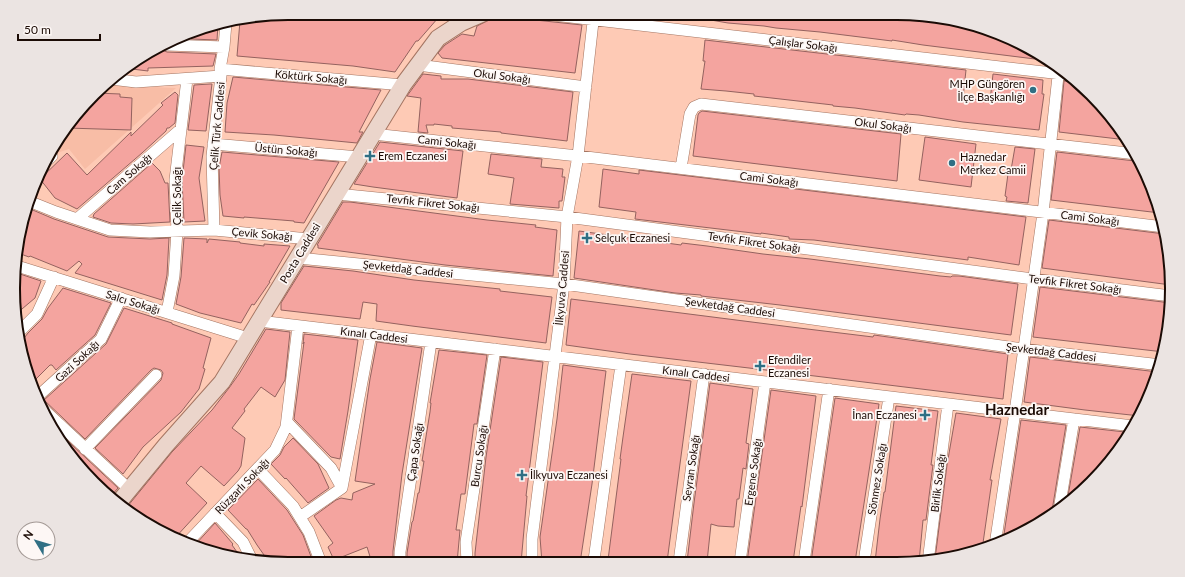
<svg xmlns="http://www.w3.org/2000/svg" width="1185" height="577" font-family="Lato,sans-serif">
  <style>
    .built { fill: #f8bda6 }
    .building { fill: #f4a49f; stroke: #94625f }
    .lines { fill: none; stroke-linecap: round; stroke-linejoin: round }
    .minor-casing { stroke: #a47562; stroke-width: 12 }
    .secondary-casing { stroke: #a47562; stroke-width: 18 }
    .minor { stroke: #fff; stroke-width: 11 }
    .secondary { stroke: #ebd5cb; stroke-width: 16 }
    .poi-dot { fill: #306f84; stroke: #fdf7f5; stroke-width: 1.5 }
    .labels { text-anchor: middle; stroke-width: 3.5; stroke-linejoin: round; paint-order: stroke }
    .street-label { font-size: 11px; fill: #1b0b05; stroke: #fdf7f5 }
    .poi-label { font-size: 11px; fill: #1b0b05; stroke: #fdf7f5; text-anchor: start }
    .district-label { font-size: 15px; font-weight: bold; fill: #1b0b05; stroke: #fdf7f5 }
    .rim { fill: none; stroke: #1b0b05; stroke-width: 2 }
  </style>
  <rect width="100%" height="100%" fill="#fecab5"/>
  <path class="built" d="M105,85L176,88L85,169L69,149L57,153L53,147L82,107Z"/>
  <path class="building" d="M288,13H397L438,18L418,41H416L395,72L353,66L237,56L240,21Z
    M493,13H511L530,17L535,20L582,25L575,73L442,58L438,53L445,45L462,34L474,36L477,26L491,19Z
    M705,13L914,14L968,22L1018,41L1051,61L923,45L892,40V41L820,32L776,28L764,26L728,23L705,19Z
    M218,25L217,40L191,39L192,32L200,28Z
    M705,40L966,70L963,98L990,101L993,74L1043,80L1042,94H1044L1039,130L963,122L919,115L906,114L905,115L855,108L833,106V105L754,96V94L726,91L701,89L705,61H703Z
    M157,50H162L167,52L216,54L213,66L148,68V71L124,68Z
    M423,74L441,76V79H468L573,92L567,141L501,133V132L452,128V126L434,124V125H426L428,133L418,132L421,98L407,96Z
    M233,77L300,83L381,90L359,132H363L357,143L274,135L225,132L227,103Z
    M1064,81L1077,82L1103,107L1127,140L1059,132Z
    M210,84H212L206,131L188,130L194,85Z
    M175,92L178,95L175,123L169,128H167L166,131L142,153L77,209L55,198L40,179L67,153L87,175L131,132V136L163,105L161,103Z
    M96,93L120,94V97L132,98L131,130L67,128L82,107Z
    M702,111L901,134L897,181L693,156L698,115L699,113Z
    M925,137L976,144L971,187L919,180Z
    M380,142L463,151L457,198L373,187L354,184Z
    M186,145L204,147L199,178L205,221L184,222L182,180Z
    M1015,147L1035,149L1028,203L1006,201L1007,197L1005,196L1008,174H1010L1011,170Z
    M222,152L339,162L304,223L294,222V221L244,217V218L223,216L220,195L219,168Z
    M1057,152L1135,161L1139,160L1157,200L1160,213L1051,200Z
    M491,154L542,159L541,167L563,169L562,177H565L562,201H559V208L510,204L514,178L488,174Z
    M152,163L160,171L165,183H168L170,222L133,224L111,223L93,217L94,214Z
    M603,169L639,174V170L1026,217L1019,265L968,257V260L814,240L789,239V237L761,233V234L635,219L636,212L599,207Z
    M343,202H350L487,220L536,225L535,227L557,230L553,276L445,265L318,248V245H317Z
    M28,208L54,219L108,237L150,239L169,238L167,275L162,300L75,273L82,264L79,261L67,271L30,256L29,257L18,253V235Z
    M1049,220L1165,234L1170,252L1171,285L1042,268Z
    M579,231L681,245L682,243L707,246L763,254L810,259L940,276L951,277L952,276H959L1018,284L1011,335L780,305L701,296V295L675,293L574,278Z
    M184,238L207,239V243L209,239L240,242V243L264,246V244L290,246L269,282H270L254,305L252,304L241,323L200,313L176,304L181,277Z
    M304,266L353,271L414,280L500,289V291L552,297L546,343L412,326L376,321L377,304L363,302L360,319L281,310V303Z
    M17,273L41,281L35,298L16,314Z
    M1040,287L1171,303L1164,352L1033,337Z
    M63,288L111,303L95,335L56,370L52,365H50L33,382L21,342L28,333L42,319L48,308Z
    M571,299L791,327L873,337L874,335L1008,354L1003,399L749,368L630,354L566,345Z
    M124,308L172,323V324L211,338L203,368L205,369L199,389L181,412L143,447L123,474L95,448L161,380L163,373L161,370L154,368L151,370L85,439L44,400L106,344Z
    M266,329L290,332L285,380L275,397L261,387L244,409L245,411L232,428L245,438L241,466L238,471L224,486L201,466L186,483L207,503L174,539L167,536L127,507L172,452L212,410L229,388L239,374Z
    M304,334L358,340L348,411L340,459L331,457L294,419L304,342L303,344Z
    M377,342L422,348L402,474L393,551V563H372L367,547L334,560L328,547L333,543L314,516L336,500L341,498L352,500L353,493L375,484L355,481L370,379Z
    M439,350L487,355L477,424H474L465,494H461L456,530H460L457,563H407V553L412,522L413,521L418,493H419L424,461H422L430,412L431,403H430Z
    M501,357L543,362L526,496H527L521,563H475V553L486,457Z
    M1030,357L1158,372L1144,410L1140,416L1085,410L1024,402Z
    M563,365L606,371L592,484L580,563H542L540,537L557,419Z
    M632,374L691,381L667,562H626L608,560L621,459H620L623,437Z
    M710,383L753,389L746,443L749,444L746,469L743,468L739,499H737L734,527L718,526L711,524L707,562H687L694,503Z
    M771,390L816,396L802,507L801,506L793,562H747Z
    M835,398L879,404L871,458L855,562H811Z
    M896,406L938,411L931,465H933L926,520H923L919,562H875L880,519L884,492H885Z
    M956,413L1001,419L990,480H992L982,550L940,560L935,559L947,465Z
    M1021,420L1066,425L1051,517L1003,541Z
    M1080,427L1125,432L1124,439L1104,470L1073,497L1068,496Z
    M56,430L118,488L111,496L94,483Z
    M293,438L318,464L329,488L308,503L286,478L285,479L271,464L280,455L284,447Z
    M258,479L287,510L303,535L313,562L311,563H267L264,555L257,545L247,529H246L228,510Z
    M215,523L233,544L232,545L242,559L217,555L194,546Z"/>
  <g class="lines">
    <g class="minor-casing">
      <path id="minor" d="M536,13L1070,75
        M167,45L224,47
        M418,65L586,87
        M220,69L403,85
        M111,79L136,82L221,76
        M373,134L578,156L1164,227
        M213,144L359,157
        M46,162L52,156L50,152
        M681,168L690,114L694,107L701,104L1136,154
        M337,194L567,217L1033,279L1171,296
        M31,202L56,212L110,230L150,232L214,230L309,239
        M77,219L181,129
        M214,230L212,156L221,76L220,69L224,47L226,23
        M298,258L564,284L1023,349L1161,365
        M17,266L248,338
        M167,312L174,276L177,231L175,180L187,79
        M259,321L1133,426
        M18,333L37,314L54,277
        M37,397L101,339L121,298
        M40,406L130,490
        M287,422L331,468L342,488
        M85,449L156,375
        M258,469L293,506L309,532L321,563
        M1059,510L1074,419
        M215,513L243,542L252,560
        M300,517L342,488L371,334
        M187,543L275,450L286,427L298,326
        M995,545L1015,412L1043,213L1059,67
        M679,562L704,374
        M740,562L765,382
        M804,562L829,389
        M864,562L889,397
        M928,562L948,404
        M400,563V552L431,342
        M467,563L466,542L495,349
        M532,563V539L564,284L567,217L578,156L594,13
        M597,563L594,560L621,365"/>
    </g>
    <g class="secondary-casing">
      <path id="secondary" d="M119,502L166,445L222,382L403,85L438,38L461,23L484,13"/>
    </g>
    <use href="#minor" class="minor"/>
    <use href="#secondary" class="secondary"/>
  </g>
  <g class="poi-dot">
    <circle cx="1033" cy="90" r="4"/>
    <path d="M368 150h4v4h4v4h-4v4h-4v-4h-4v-4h4z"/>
    <circle cx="952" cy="163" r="4"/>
    <path d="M585 232h4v4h4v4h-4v4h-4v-4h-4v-4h4z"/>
    <path d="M758 360h4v4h4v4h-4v4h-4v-4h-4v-4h4z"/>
    <path d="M923 409h4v4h4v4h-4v4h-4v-4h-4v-4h4z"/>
    <path d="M520 469h4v4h4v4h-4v4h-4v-4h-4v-4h4z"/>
  </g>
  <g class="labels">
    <g class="street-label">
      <text transform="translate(803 44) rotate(7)" y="4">Çalışlar Sokağı</text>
      <text transform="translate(502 76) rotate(7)" y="4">Okul Sokağı</text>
      <text transform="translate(311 77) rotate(5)" y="4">Köktürk Sokağı</text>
      <text transform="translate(883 125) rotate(7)" y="4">Okul Sokağı</text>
      <text transform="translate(217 126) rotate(-85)" y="4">Çelik Türk Caddesi</text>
      <text transform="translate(447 142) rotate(6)" y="4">Cami Sokağı</text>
      <text transform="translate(286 150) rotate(5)" y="4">Üstün Sokağı</text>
      <text transform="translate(129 174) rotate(-41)" y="4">Cam Sokağı</text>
      <text transform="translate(769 179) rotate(7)" y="4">Cami Sokağı</text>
      <text transform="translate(177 196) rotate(-90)" y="4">Çelik Sokağı</text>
      <text transform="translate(433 203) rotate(6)" y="4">Tevfik Fikret Sokağı</text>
      <text transform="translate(1090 218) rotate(7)" y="4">Cami Sokağı</text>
      <text transform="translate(262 234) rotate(5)" y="4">Çevik Sokağı</text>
      <text transform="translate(754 242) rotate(8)" y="4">Tevfik Fikret Sokağı</text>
      <text transform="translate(300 253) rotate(-59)" y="4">Posta Caddesi</text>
      <text transform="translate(408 269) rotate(6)" y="4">Şevketdağ Caddesi</text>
      <text transform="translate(1075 284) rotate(7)" y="4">Tevfik Fikret Sokağı</text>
      <text transform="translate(562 288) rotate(-85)" y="4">İlkyuva Caddesi</text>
      <text transform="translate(133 302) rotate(17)" y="4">Salcı Sokağı</text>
      <text transform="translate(730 307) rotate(8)" y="4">Şevketdağ Caddesi</text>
      <text transform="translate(374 335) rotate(7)" y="4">Kınalı Caddesi</text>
      <text transform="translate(1051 352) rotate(7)" y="4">Şevketdağ Caddesi</text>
      <text transform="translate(77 361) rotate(-43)" y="4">Gazi Sokağı</text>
      <text transform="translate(696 374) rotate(7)" y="4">Kınalı Caddesi</text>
      <text transform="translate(415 452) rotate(-82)" y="4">Çapa Sokağı</text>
      <text transform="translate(479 456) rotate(-82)" y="4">Burcu Sokağı</text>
      <text transform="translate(691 468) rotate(-82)" y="4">Seyran Sokağı</text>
      <text transform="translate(753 472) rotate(-82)" y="4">Ergene Sokağı</text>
      <text transform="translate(877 479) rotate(-81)" y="4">Sönmez Sokağı</text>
      <text transform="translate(938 483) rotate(-83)" y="4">Birlik Sokağı</text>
      <text transform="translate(242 486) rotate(-46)" y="4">Rüzgarlı Sokağı</text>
    </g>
    <g class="poi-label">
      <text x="1025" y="88" text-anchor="end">MHP Güngören<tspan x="1025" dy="13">İlçe Başkanlığı</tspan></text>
      <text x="378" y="160">Erem Eczanesi</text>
      <text x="960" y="161">Haznedar<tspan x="960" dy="13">Merkez Camii</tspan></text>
      <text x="595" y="242">Selçuk Eczanesi</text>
      <text x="768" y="364">Efendiler<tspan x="768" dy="13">Eczanesi</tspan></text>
      <text x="917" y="419" text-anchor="end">İnan Eczanesi</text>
      <text x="530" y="479">İlkyuva Eczanesi</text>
    </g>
    <g class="district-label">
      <text x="1017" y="415">Haznedar</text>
    </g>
  </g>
  <path d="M0 0H1185V577H0ZM288 20H897A268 268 0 0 1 1165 288V289A268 268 0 0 1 897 557H288A268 268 0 0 1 20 289V288A268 268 0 0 1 288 20Z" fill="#ebe4e2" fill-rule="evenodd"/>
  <path class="rim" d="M288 20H897A268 268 0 0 1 1165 288V289A268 268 0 0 1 897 557H288A268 268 0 0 1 20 289V288A268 268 0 0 1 288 20Z"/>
  <g transform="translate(36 541) rotate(308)"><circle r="19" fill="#fdf7f5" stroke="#a39995"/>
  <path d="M0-3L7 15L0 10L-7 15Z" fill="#306f84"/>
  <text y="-6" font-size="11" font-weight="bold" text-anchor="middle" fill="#1b0b05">N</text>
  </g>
  <path d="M18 34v6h82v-6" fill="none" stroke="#1b0b05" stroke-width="2"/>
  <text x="24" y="34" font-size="12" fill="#1b0b05" stroke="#fdf7f5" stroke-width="3" paint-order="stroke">50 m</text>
</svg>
